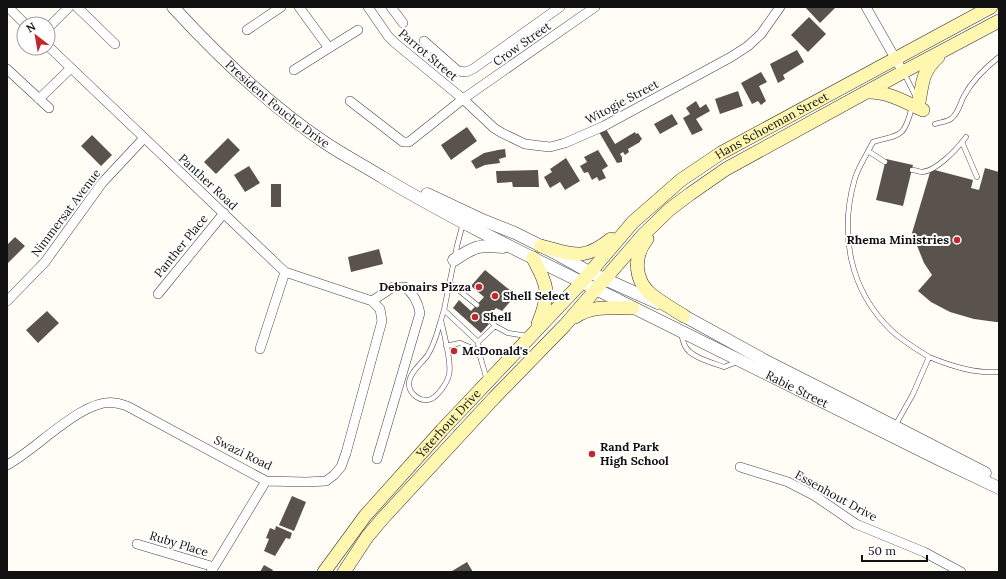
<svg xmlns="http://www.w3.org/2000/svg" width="1006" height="579" font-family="Lora,serif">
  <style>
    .building { fill: #5a524d }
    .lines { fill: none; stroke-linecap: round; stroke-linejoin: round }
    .service-casing { stroke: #444; stroke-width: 5.5 }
    .minor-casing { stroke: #444; stroke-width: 10 }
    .tertiary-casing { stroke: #444; stroke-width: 13 }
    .secondary-casing { stroke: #333; stroke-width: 14 }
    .service { stroke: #fff; stroke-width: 4.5 }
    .minor { stroke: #fff; stroke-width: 9 }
    .tertiary { stroke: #fff; stroke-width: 12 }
    .secondary { stroke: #fff6b0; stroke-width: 13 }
    .poi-dot { fill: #c4262e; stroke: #fff; stroke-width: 1.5 }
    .labels { text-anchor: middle; stroke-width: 4; stroke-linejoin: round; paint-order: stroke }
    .street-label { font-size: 12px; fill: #111; stroke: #fff }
    .poi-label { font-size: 12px; font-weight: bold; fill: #111; stroke: #fff; text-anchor: start }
  </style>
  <rect width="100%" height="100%" fill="#fffdf5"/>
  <path class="building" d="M805,7H836L820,23Z
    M809,17L826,34L808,52L791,35Z
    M797,50L804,62L783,75L785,79L778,83L770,64Z
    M761,72L767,82L759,86L766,101L761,105L758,101L752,104L741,83Z
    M738,91L743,106L720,114L715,99Z
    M696,101L700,108L706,104L710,111L696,119L703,130L692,135L683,118L690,114L686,108Z
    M672,114L678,124L660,134L654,124Z
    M467,127L477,141L451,160L441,145Z
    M606,129L615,144L635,132L636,134L638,133L642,139L640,141V142L628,149L629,152L625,155L623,152L620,154L622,157V162L617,163L599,132Z
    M92,135L112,155L101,166L81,146Z
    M228,138L240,150L216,174L204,162Z
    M505,149L506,157L499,159L500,163L485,165L476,169L471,161L484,153L498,150Z
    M598,150L608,166L602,170L606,178L599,181L597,177L592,180L588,172L584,173L580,166L587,162L584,157Z
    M566,158L580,181L565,190L560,182L550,188L544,177L552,172L550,169Z
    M886,159L913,165L903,206L876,200Z
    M249,166L260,183L245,192L234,175Z
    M985,168L999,172V322H996L974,319L950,312L931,302L918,291L932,275L924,263L912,233L931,169L973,180L971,188L979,190Z
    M538,170L539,187H513L512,182L497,183L496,171Z
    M271,184H281V207H271Z
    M15,237L25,246L7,264V245Z
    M379,249L383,264L351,272L348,257Z
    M485,270L516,295L502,311L496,308L485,321L489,324L481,333L453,308L459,300L471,311L484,297L471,286Z
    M47,311L59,323L38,343L26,330Z
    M292,496L306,502L294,531L279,525Z
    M276,526L292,533L290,539L286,538L275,556L264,551L269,539L266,538L270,528L275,530Z
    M467,562L473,572H453L452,571Z
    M264,565L273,570L272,572H260Z"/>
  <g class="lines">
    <g class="service-casing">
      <path id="service" d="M904,73L917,99
        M912,107C904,138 901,134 873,142C867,154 859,166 855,178C839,233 849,290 892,331C903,341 916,349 929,357
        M935,124C940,122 948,122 952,118C959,112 960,103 964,96C972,81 985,68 999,57
        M962,142L977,177
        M868,151L885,162
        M912,170C915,170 918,171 921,172C936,172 958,148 966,137
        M463,223L457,246L444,310L478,342L480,356L487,380
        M450,283L477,305
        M488,317L495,326
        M441,320C444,335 452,362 449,375C447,383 438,396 431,399C421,403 409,394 409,384C409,373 421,364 427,356C436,343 439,325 444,310
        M681,333C682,337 683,342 685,346C690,357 713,363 724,367L737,362
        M478,342L495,326L508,333L527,336
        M446,346L460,343L479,351
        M895,426L913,394L929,357C951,366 975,374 999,372"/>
    </g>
    <g class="minor-casing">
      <path id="minor" d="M8,7L25,24
        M77,7L115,44
        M299,7L329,48L358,30
        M368,7L388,36L395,43L463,99L494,128L502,133L525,144L541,146L550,147L565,143L604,126L731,57L748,46L761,34L780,7
        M391,7L403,23
        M866,7L903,72
        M48,28L69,7
        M247,30L281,7
        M424,41L458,71L466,72L473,69L560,7
        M7,69L49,108
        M294,70L329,48
        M39,99L71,68
        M350,101L403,142H409L463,99L595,7
        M158,294L224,213
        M7,301L45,262L102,183L144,138
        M372,301L393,287H405C414,294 418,302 420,313L377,459
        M260,349L285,272
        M7,465C36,450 84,397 115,403C119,403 123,405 127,406L266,481L306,482L326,481L334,475L341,467L346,453L382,321L380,309L372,301L285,272L48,46
        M740,467L788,482L815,496L856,524L924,552L961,572
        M137,544L214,567
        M211,572L266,481"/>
    </g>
    <g class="tertiary-casing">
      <g id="tertiary">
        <path id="s1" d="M173,7C217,55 271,106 324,142C343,155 363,165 382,177C459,223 539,261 618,300C726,354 834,408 942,461L999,488"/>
        <path d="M427,194L480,219L515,233L559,255L589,272L658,303"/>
        <path d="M454,260C475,246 478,245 503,247"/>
        <path d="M675,311L766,361L851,404L985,473"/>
      </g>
    </g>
    <g class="secondary-casing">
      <g id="secondary">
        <path d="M869,92C889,92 905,102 923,110"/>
        <path d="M919,102C923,81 922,72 938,57"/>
        <path d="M647,239C633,256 634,281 652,295C662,303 673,309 684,316"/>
        <path d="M541,246C573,254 582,262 611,239"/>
        <path d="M533,258C548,287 551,292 538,324"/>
        <path d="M575,317C592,305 613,308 633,308"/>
        <path id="s2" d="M324,572L365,516L442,430L581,283L633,222L681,180L721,153L991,7"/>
        <path d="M344,572L367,537L383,518L494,398L565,325L643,235L670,209L690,194L726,169L903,72L999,21"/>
      </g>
    </g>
    <use href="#service" class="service"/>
    <use href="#minor" class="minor"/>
    <use href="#tertiary" class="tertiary"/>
    <use href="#secondary" class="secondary"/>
  </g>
  <g class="poi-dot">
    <circle cx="957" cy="240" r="4"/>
    <circle cx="479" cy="287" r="4"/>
    <circle cx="495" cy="296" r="4"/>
    <circle cx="475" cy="317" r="4"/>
    <circle cx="454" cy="351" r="4"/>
    <circle cx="592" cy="454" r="4"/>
  </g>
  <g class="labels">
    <g class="street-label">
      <text transform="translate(522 44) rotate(-35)" y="4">Crow Street</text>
      <text transform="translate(428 55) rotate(40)" y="4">Parrot Street</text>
      <text transform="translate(622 102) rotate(-28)" y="4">Witogie Street</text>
      <text dy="4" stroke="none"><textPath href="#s1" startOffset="143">President Fouche Drive</textPath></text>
      <text dy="4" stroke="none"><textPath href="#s2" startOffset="637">Hans Schoeman Street</textPath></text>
      <text transform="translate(208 182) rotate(43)" y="4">Panther Road</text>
      <text transform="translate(66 213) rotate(-53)" y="4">Nimmersat Avenue</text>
      <text transform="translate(181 246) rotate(-51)" y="4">Panther Place</text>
      <text dy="4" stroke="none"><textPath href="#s1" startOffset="737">Rabie Street</textPath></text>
      <text dy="4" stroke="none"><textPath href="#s2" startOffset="194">Ysterhout Drive</textPath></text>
      <text transform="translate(243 453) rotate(26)" y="4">Swazi Road</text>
      <text transform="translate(836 496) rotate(29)" y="4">Essenhout Drive</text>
      <text transform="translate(179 544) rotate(17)" y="4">Ruby Place</text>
    </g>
    <g class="poi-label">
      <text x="949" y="244" text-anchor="end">Rhema Ministries</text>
      <text x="471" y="291" text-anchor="end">Debonairs Pizza</text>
      <text x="503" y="300">Shell Select</text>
      <text x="483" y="321">Shell</text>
      <text x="462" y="355">McDonald's</text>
      <text x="600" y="451">Rand Park<tspan x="600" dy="14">High School</tspan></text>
    </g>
  </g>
  <rect width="1006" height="579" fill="none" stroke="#111111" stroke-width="16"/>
  <g transform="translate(36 36) rotate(329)"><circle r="19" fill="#ffffff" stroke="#a0a0a0"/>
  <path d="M0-3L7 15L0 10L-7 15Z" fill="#c4262e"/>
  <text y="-6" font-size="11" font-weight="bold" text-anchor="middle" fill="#111111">N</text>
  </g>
  <path d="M862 555v6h65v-6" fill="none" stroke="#111111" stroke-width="2"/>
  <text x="868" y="555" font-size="12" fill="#111111" stroke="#ffffff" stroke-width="3" paint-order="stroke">50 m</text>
</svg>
